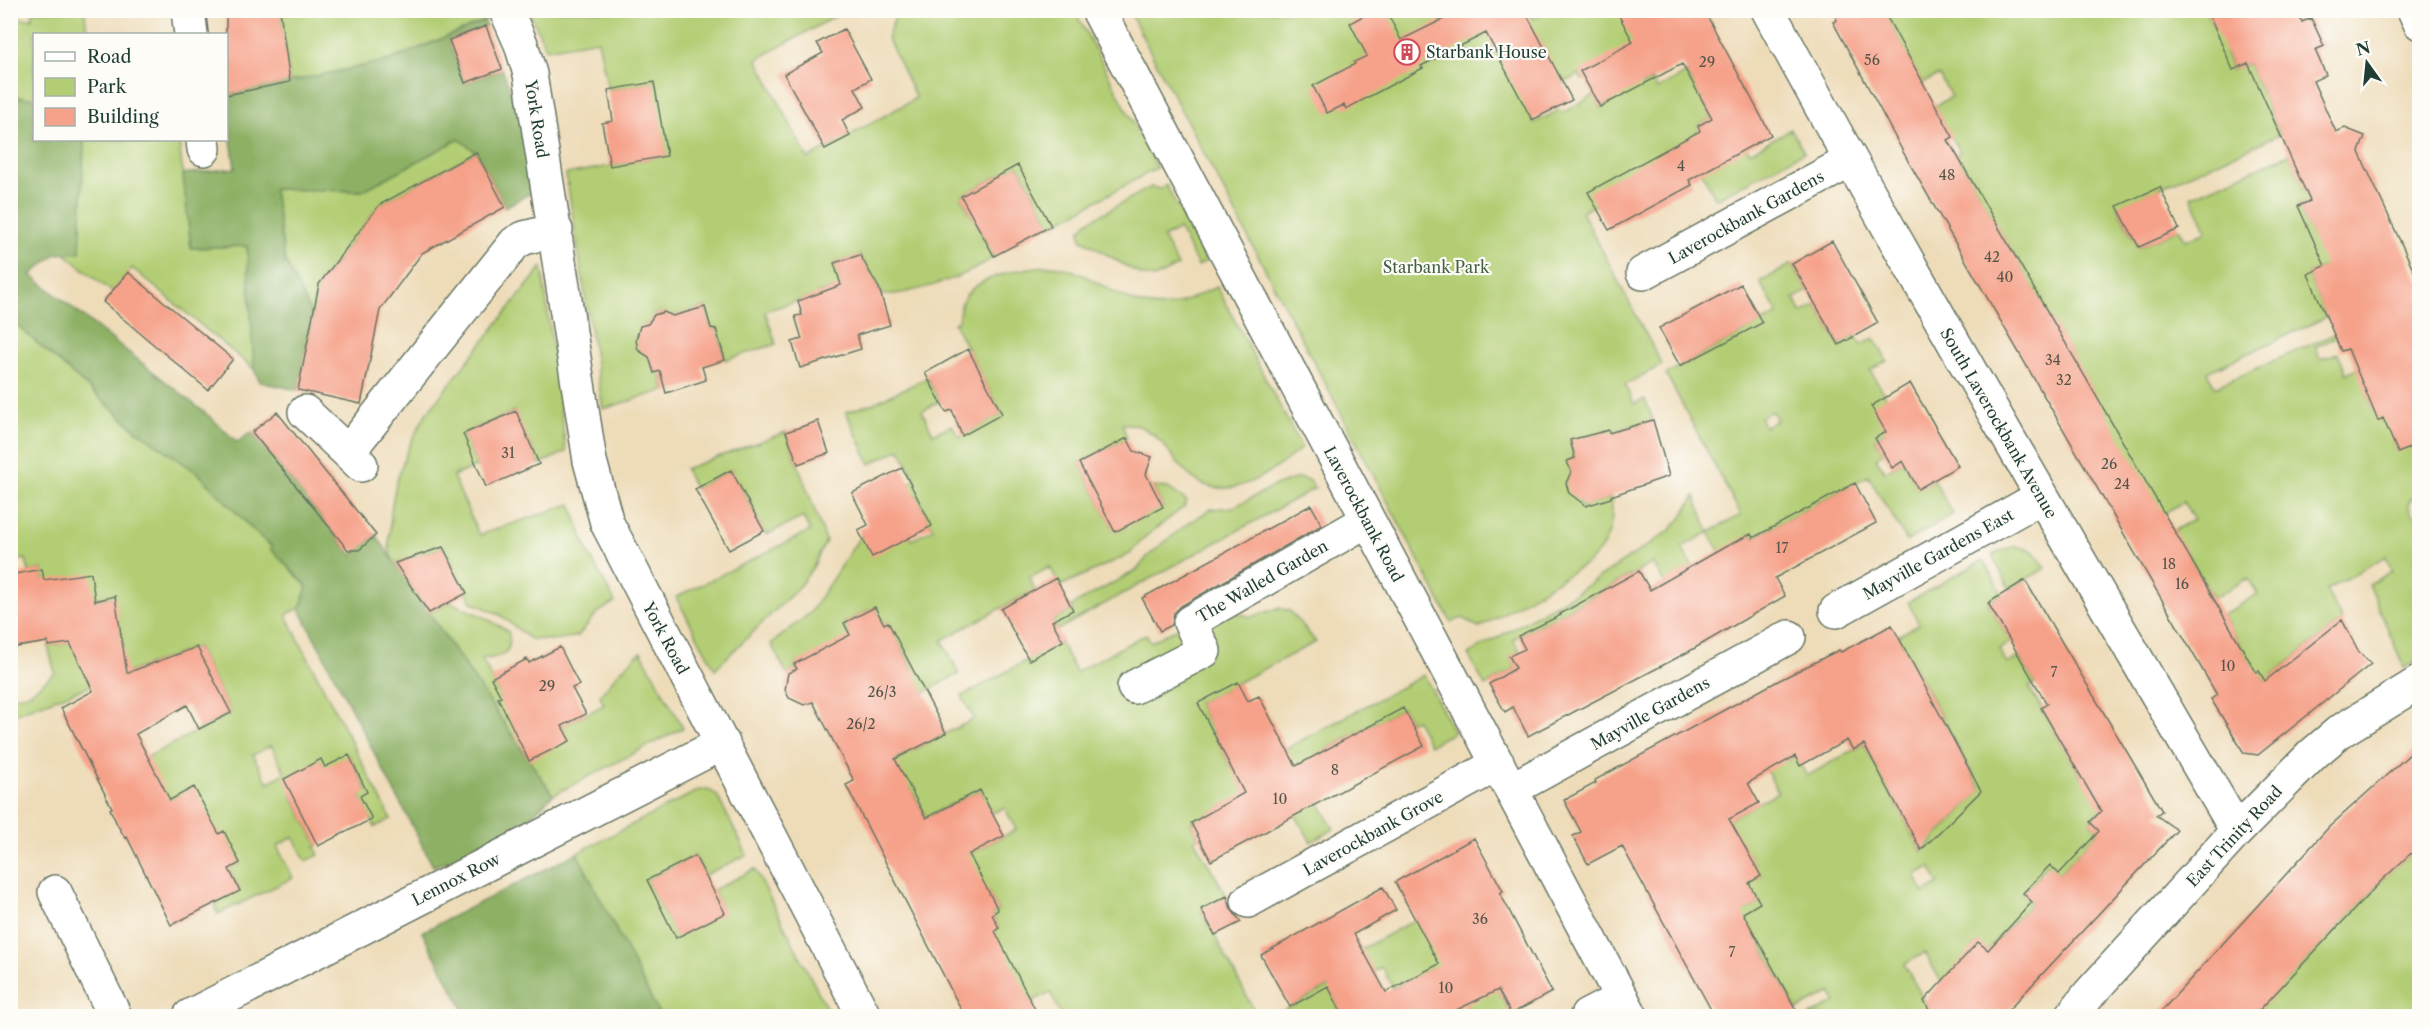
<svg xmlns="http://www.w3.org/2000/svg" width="2430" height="1027" font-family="'Libre Caslon Text',serif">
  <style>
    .green { fill: #b2cd73; stroke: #688554; stroke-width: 1.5; fill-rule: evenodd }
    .forest { fill: #8db065; stroke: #56764c; stroke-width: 1.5 }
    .building { fill: #f6a189 }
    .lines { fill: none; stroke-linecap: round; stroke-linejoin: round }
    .minor-casing { stroke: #677563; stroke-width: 36 }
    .minor { stroke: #fff; stroke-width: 33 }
    .labels { text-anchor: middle; stroke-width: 4.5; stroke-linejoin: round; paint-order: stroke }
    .number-label { font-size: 14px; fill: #555649 }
    .poi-label { font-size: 16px; fill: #1f3d34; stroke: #fdfcf7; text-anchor: start }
    .street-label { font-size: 16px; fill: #1f3d34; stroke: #fdfcf7 }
    .park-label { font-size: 16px; fill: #446144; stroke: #fdfcf7 }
  </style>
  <rect width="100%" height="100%" fill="#fdfcf7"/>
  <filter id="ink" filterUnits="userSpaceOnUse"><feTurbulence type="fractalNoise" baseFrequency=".0167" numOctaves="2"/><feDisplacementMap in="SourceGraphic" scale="12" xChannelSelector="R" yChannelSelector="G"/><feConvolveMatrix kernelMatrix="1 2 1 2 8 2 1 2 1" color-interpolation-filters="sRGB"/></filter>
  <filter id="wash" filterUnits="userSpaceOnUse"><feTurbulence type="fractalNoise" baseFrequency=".008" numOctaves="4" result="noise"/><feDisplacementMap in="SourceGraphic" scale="24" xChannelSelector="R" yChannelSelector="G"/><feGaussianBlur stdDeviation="1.35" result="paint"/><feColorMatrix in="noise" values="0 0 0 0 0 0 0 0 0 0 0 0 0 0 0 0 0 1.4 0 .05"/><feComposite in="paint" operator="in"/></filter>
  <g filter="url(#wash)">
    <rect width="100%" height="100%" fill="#eedcb9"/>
    <path class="green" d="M484,10L488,19L391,60L290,82L280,11Z
      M2214,10L2208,13L2214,28L2222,25L2241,46L2225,53L2232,70L2248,63L2280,134L2117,207L2139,247L2179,229L2186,240L2207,231L2191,197L2289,154L2310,201L2298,206L2313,238L2343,258L2308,274L2327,317L2207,372L2215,387L2341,331L2342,335L2315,347L2320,359L2338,353L2347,374L2357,369L2382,389L2368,396L2378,420L2392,414L2394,442L2398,452L2419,443L2420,489L2417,490L2419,495L2411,498L2408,505L2412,514L2419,516V660L2404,668L2369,584L2392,571L2386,556L2326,590L2342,620L2272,675L2269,687L2258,671L2217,695L2214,690L2253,667L2223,615L2258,594L2248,578L2214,598L2173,531L2194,519L2183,502L2163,514L1956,154L1960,152L1935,106L1951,97L1939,75L1923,83L1883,11Z
      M33,11H87L85,13L87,34H34V98L11,97V18L32,19Z
      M529,11H845L757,59L808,159L916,98L887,37L898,11H1075L1157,168L1051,226L1018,165L961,196L994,256C972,276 912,294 883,295L860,255L835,263L842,289H831L817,293V295L765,311L776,344L725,360L718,329L711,328L705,307L671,317L664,312L654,315L650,323L640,327L641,332L638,333L636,340L639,350L648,353L654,373L659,371L665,390L603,409L566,174L666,156L653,82L608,90L598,40L546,49Z
      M1129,11H1474L1517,13L1528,11L1533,19L1543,14L1542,11H1678L1637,49L1582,80L1579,74L1525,105L1534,123L1559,110L1564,112L1594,95L1601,108L1610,103L1603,90L1636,72L1643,85L1652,80L1657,89L1687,73L1712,118L1698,126L1705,139L1747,148L1750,152L1791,129L1804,152L1716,199L1691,152L1582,212L1662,365L1625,385L1634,404L1645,399L1653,420L1621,429L1610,436L1608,430L1570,441L1575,458L1568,461L1572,476L1569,477L1566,483L1578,496L1581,507L1611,498C1615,523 1608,545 1589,562L1479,628L1463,618L1451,622Z
      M459,139L476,152L379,205L319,284L313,317L285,261L273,189L362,191Z
      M84,140H179L191,248L247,246L254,369L132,268L112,292L64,253L80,251Z
      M1166,185L1206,261L1198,266L1179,229L1163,238L1178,266L1154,278L1141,275L1081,239L1080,230L1087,222L1151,187L1161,189Z
      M1792,264L1808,291L1794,298L1802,313L1816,305L1839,345L1856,336L1861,345L1874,338L1887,361L1870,370L1886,398V432L1875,438L1883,453L1876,458L1885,472L1903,461L1918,488L1934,480L1953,514L1907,541L1868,476L1753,538L1751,534L1724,560L1709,532L1682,547L1692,566L1668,590L1653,563L1513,639L1520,651L1510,657L1516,668L1485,686L1468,654L1574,594L1668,532L1680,520L1695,496L1709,532L1741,515L1666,374L1778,314L1760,282ZM1772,411L1777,420L1764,427L1760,417Z
      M1052,266C1094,269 1125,313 1169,306C1185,303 1201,293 1217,287L1302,448C1272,472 1225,509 1188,474C1175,462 1168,448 1155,436C1143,427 1137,423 1122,424L1127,438L1079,463L1115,531L1163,507L1153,487L1168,488L1187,501L1184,507L1145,537L1130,554L1060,586L1050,567L1029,578L1035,590L942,640L959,674L913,698V669L888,622L884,624L875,607L844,623L853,640L794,664L797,669L787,674L771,644L810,613L861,535L906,527L912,540L933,529L916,495L906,485L916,480L900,449L870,464L846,412L874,403L927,378L940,401L922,411L933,434L952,425L959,437L1002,414L954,323L958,321C959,313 960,305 964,298C979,275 1026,267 1052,266Z
      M542,267L566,452L539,464L515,411L463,434L477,466L453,476L479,535L571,504L587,550L615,602L597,613L578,636L554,640L530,639L500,615L472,602L443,547L395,563C387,551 389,542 390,528C391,486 405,450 426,414Z
      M11,320L137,431L199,474L258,535L272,547L271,549L307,587L300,608L286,615L391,819L375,827L360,796L367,791L349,755L330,776L321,760L300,771L292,796L318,846L315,847L319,855L306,861L293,837L277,846L293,878L218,914L214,904L240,890L229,869L240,863L223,832L185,851L194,788L170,800L121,771L231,713L197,647L11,715V697L30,693L55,673L48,646L121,635L112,597L94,599L45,585L42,569L29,572L26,559L11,561ZM271,745L285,773L268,783L253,755Z
      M786,432L826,541L812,569L798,588L715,669L676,597L810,531L803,517L766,535L731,470L695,489L685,469Z
      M1298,478L1308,480L1315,488L1057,630L1052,621L1073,610L1071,606L1137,570L1148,556L1187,524L1211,509L1234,507L1274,486Z
      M2016,546L2033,551L2046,568L2010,589L1992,555Z
      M1983,560L2002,594L1988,603L2011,642L1999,649L2007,664L2019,657L2035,683L2029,687L2081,777L2108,761L2137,790L2117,812L2107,803L2090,822L2099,831L2059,874L2048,864L2039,873L2040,875L2023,893L2032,902L1988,950L1978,943L1973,948L2002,1003L1977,1016L1974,1010L1969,1008L1964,1011L1963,1016H1960L1925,953L1904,964L1931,1013L1923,1016H1809L1836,1002L1831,992L1797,1010L1753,931L1728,945L1725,940L1688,960L1681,947L1760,903L1754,894L1727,908L1703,863L1730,848L1726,839L1645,883L1638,870L1666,854L1650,824L1670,813L1676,823L1684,819L1695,838L1778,792L1762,763L1782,752L1787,761L1795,756L1807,776L1864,744L1922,852L1981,790L1898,636L1919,624L1908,602ZM1748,853L1761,876L1728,893L1722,882L1731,877L1725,866ZM1930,867L1939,884L1924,893L1915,875Z
      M450,602L484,617L508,631C513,650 507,655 488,659L487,657L482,659L501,697L499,698L569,740L562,726L604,705L600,696C612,679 625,665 641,652L683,728L553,795L429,613Z
      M1217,608L1252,617L1278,608L1290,611L1316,642L1198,703L1233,771L1287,748L1424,675L1454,732L1430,745L1416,720L1411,722L1403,708L1325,750L1307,781L1334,829L1311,842L1282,792L1270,780L1191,823L1198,837L1194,840L1227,896L1201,910L1257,1016H1062L1050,992L1031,1002L990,933L999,928L992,914L998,910L989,893L959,859L1016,830L1005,808L992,813L980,790L926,817L914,794L890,762L974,719L962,696L1060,642L1076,672L1146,634L1151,642Z
      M699,790H709L717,795L747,855L705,875L695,856L647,880L676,937L724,913L713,890L755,869L829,1013L822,1016H660L577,853Z
      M2419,845V1016H2253L2382,880Z
      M1436,908L1458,915L1512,1016H1472L1443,963L1393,988L1382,967L1332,993L1343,1016H1273L1330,986L1322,971Z"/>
    <path class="forest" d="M484,21L486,26L449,40L465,83L502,69L529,139L538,189L505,207L476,152L459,139L362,191L274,189L285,261L313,317L298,390L260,382L254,369L247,246L191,248L183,174L235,168L227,111V95L391,60Z
      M10,97L34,98V140H84L80,252L56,254L31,275L209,416L237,442L252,432L352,555L376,535L553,795L527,820L449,861L433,866L300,610L307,586L271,549L272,546L258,535L199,474L138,431L11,320Z
      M577,853L660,1016H467L422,932Z"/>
    <g id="blocks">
      <path class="building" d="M226,10H280L290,82L226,95Z
        M1374,10H1386L1401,40L1462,10H1531L1526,13L1572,100L1532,120L1486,33L1421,66L1423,68L1346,109L1344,105L1327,113L1313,86L1355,64L1354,62L1367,56L1350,23Z
        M1616,10H1704L1771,135L1689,180L1692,185L1609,230L1588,192L1700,131L1698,126L1712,118L1682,64L1600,107L1580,71L1633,42Z
        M1832,10H1883L1953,137L1948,140L2256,672L2259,671L2265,681L2342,620L2359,652L2371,664L2258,755L2244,753L2211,699L2217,695L1908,161L1833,22L1837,20Z
        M2207,10H2297L2302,22L2311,18L2324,46L2315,50L2326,75L2313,81L2336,132L2345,128L2365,136L2359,152L2420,284V443L2398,453L2383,418L2378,421L2348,349L2341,351L2308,274L2325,266L2298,206L2310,201L2248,63L2233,70Z
        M486,26L502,69L465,83L449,40Z
        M844,29L871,79L855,88L865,107L842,120L850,136L825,149L784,74L823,53L817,43Z
        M654,82L667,156L610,166L602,123L613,121L608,90Z
        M476,152L505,207L422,253L380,310L361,404L298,390L319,284L379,205Z
        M1018,165L1051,226L994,256L961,196Z
        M2160,187L2179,229L2139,247L2117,206Z
        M1832,241L1878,323L1839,345L1792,264Z
        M860,255L879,288L890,325L857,335L861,349L800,368L792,342L802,339L795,316L802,315L798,301L841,285L834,263Z
        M128,272L233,359L208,390L103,302Z
        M1741,284L1762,323L1680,366L1659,328Z
        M705,307L711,328L716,329L725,360L702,367L706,380L666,393L660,371L654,373L649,357L638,350L636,340L640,326L648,324L654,315L664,312L673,316Z
        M968,349L1002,414L962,436L952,410L946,412L925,373Z
        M1910,383L1958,466L1918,489L1903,461L1892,468L1875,438L1886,432L1871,406Z
        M516,411L539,464L486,487L463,434Z
        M277,412L376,535L359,550H348L252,432Z
        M1653,420L1669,476L1611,496V498L1586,506L1569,493L1566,483L1571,472L1567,461L1575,458L1570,440L1609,430V433Z
        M818,421L829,453L798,464L786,432Z
        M1127,438L1134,451L1152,457L1146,474L1163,507L1115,532L1079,463Z
        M902,468L932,526L872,557L858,530L868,525L852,493Z
        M731,470L764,531L729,550L695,489Z
        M1855,483L1876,523L1775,578L1785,596L1688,652L1528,736L1513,707L1505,712L1489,684L1516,668L1509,656L1525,649L1518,636L1561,615L1560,614L1639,571L1650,590L1725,547L1751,534L1753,538Z
        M1311,505L1322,525L1181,606L1174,613L1172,625L1160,631L1142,598Z
        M443,547L467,593L429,613L395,563Z
        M42,569L44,580L91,573L95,601L115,596L127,673L197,647L231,713L199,729L187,705L136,734L170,800L194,787L219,834L224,831L240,863L229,869L240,891L171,925L127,837L125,838L117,824L110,809L112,808L61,708L93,691L70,643L48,646V642L10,648V575Z
        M1056,578L1073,610L1052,621L1063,641L1029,660L1001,609Z
        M2025,580L2162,811L2156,815L2177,830L2002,1017H1933L1924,1001L1978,942L1988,950L2013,923L2032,902L2023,893L2050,865L2059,874L2099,831L2090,822L2101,811L2041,708L2047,704L1988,603Z
        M875,607L884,624L888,622L946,733L895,759L926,818L980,790L1004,836L969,854L998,910L992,914L999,928L995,931L1039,1017H965L846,785L854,781L813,702L804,705L789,698L785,690L788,673L797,669L794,664L850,635L844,623Z
        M1892,625L1981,791L1921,850L1864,744L1853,750L1847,740L1800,766L1795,756L1748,783L1759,803L1729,819L1761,876L1749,883L1760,903L1743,913L1800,1017H1715L1622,846L1588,864L1573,836L1581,832L1564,800L1596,783L1595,780L1776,682L1839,650L1841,652Z
        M560,647L579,685L572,688L586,714L562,726L570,741L529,761L498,698L501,697L491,678L527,659L529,663Z
        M1238,682L1248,701L1259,696L1296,766L1403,708L1424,746L1211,861L1191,823L1244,793L1198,703Z
        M2420,745V845L2382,880L2253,1017H2156L2329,827Z
        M349,755L367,792L360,796L372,819L318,846L284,779L321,759L325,767Z
        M1474,838L1503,891L1500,893L1552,992L1511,1014L1498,990L1442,1017H1338L1342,1014L1328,986L1290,1007L1261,955L1383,887L1396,910L1354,934L1386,992L1439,964L1395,882Z
        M695,856L725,913L676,938L647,880Z
        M1227,896L1231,909L1241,922L1215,935L1201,909Z"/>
    </g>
  </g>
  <g filter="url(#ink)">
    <use href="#blocks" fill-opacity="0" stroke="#677563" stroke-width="1.5"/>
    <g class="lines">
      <g class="minor-casing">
        <path id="minor" d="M188,10L191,34
          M506,10L521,44L530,74L590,461L607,523L864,1016
          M1098,10L1631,1016
          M1768,10C1919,287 2078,559 2237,831
          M2414,10L2420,23
          M203,140L204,149
          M1643,273L1850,161
          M305,412L361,465
          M348,452L515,243L524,238L556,230
          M1836,611L2041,497
          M1134,687L1204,651L1190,622L1368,520
          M1512,789L1789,637
          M55,892L115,1016
          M1248,901L1498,764
          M190,1016L723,743
          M1587,1016L1622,998
          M2072,1016L2090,993L2237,831L2313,754L2339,732L2420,682"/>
      </g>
      <use href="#minor" class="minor"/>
    </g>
  </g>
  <defs>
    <g id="building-ring" transform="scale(1.35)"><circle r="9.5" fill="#fdfcf7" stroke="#d1495b" stroke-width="1.5"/><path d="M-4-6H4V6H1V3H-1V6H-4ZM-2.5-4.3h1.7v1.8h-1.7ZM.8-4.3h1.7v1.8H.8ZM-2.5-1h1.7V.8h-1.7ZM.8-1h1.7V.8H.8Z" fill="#d1495b"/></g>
  </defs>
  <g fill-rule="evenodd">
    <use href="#building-ring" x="1407" y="52"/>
  </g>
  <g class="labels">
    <g class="number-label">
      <text x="1872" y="65">56</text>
      <text x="1707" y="67">29</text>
      <text x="1681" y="171">4</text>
      <text x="1947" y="180">48</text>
      <text x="1992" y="262">42</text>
      <text x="2005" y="282">40</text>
      <text x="2053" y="365">34</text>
      <text x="2064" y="385">32</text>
      <text x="508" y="458">31</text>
      <text x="2109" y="469">26</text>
      <text x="2122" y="489">24</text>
      <text x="1782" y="553">17</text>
      <text x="2169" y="569">18</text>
      <text x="2182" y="589">16</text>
      <text x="2228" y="671">10</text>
      <text x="2054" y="677">7</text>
      <text x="547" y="691">29</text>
      <text x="882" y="697">26/3</text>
      <text x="861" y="729">26/2</text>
      <text x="1335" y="775">8</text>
      <text x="1280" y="804">10</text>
      <text x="1480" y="924">36</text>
      <text x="1732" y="957">7</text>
      <text x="1446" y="993">10</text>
    </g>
    <g class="poi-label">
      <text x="1426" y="58">Starbank House</text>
    </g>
    <g class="street-label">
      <text transform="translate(537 119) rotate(81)" y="6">York Road</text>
      <text transform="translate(1746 217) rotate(-29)" y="6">Laverockbank Gardens</text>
      <text transform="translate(1999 423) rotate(60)" y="6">South Laverockbank Avenue</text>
      <text transform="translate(1364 514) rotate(62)" y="6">Laverockbank Road</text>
      <text transform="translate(1938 554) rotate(-29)" y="6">Mayville Gardens East</text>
      <text transform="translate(1262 581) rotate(-30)" y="6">The Walled Garden</text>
      <text transform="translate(666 638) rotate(62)" y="6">York Road</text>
      <text transform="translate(1650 713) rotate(-29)" y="6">Mayville Gardens</text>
      <text transform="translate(1373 833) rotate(-29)" y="6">Laverockbank Grove</text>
      <text transform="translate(2234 836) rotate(-47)" y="6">East Trinity Road</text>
      <text transform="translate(456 879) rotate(-27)" y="6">Lennox Row</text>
    </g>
    <g class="park-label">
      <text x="1436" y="273">Starbank Park</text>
    </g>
  </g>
  <rect width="2430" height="1027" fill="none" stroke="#fdfcf7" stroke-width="36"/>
  <rect x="33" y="33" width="195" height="108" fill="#fdfcf7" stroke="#a4b0a9" stroke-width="1.5"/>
  <rect x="45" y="52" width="30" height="9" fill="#ffffff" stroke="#a4b0a9" stroke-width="1.5"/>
  <text x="87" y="63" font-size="18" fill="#1f3d34">Road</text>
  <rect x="45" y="78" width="30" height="18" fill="#b2cd73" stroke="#a4b0a9" stroke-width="1.5"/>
  <text x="87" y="93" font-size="18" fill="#1f3d34">Park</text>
  <rect x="45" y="108" width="30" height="18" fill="#f6a189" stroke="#a4b0a9" stroke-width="1.5"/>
  <text x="87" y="123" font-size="18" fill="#1f3d34">Building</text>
  <g transform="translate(2367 63) rotate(345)" stroke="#fdfcf7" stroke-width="4.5" paint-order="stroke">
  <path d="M0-4.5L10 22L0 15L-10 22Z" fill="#1f3d34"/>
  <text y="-9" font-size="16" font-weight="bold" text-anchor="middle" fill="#1f3d34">N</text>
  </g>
</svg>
